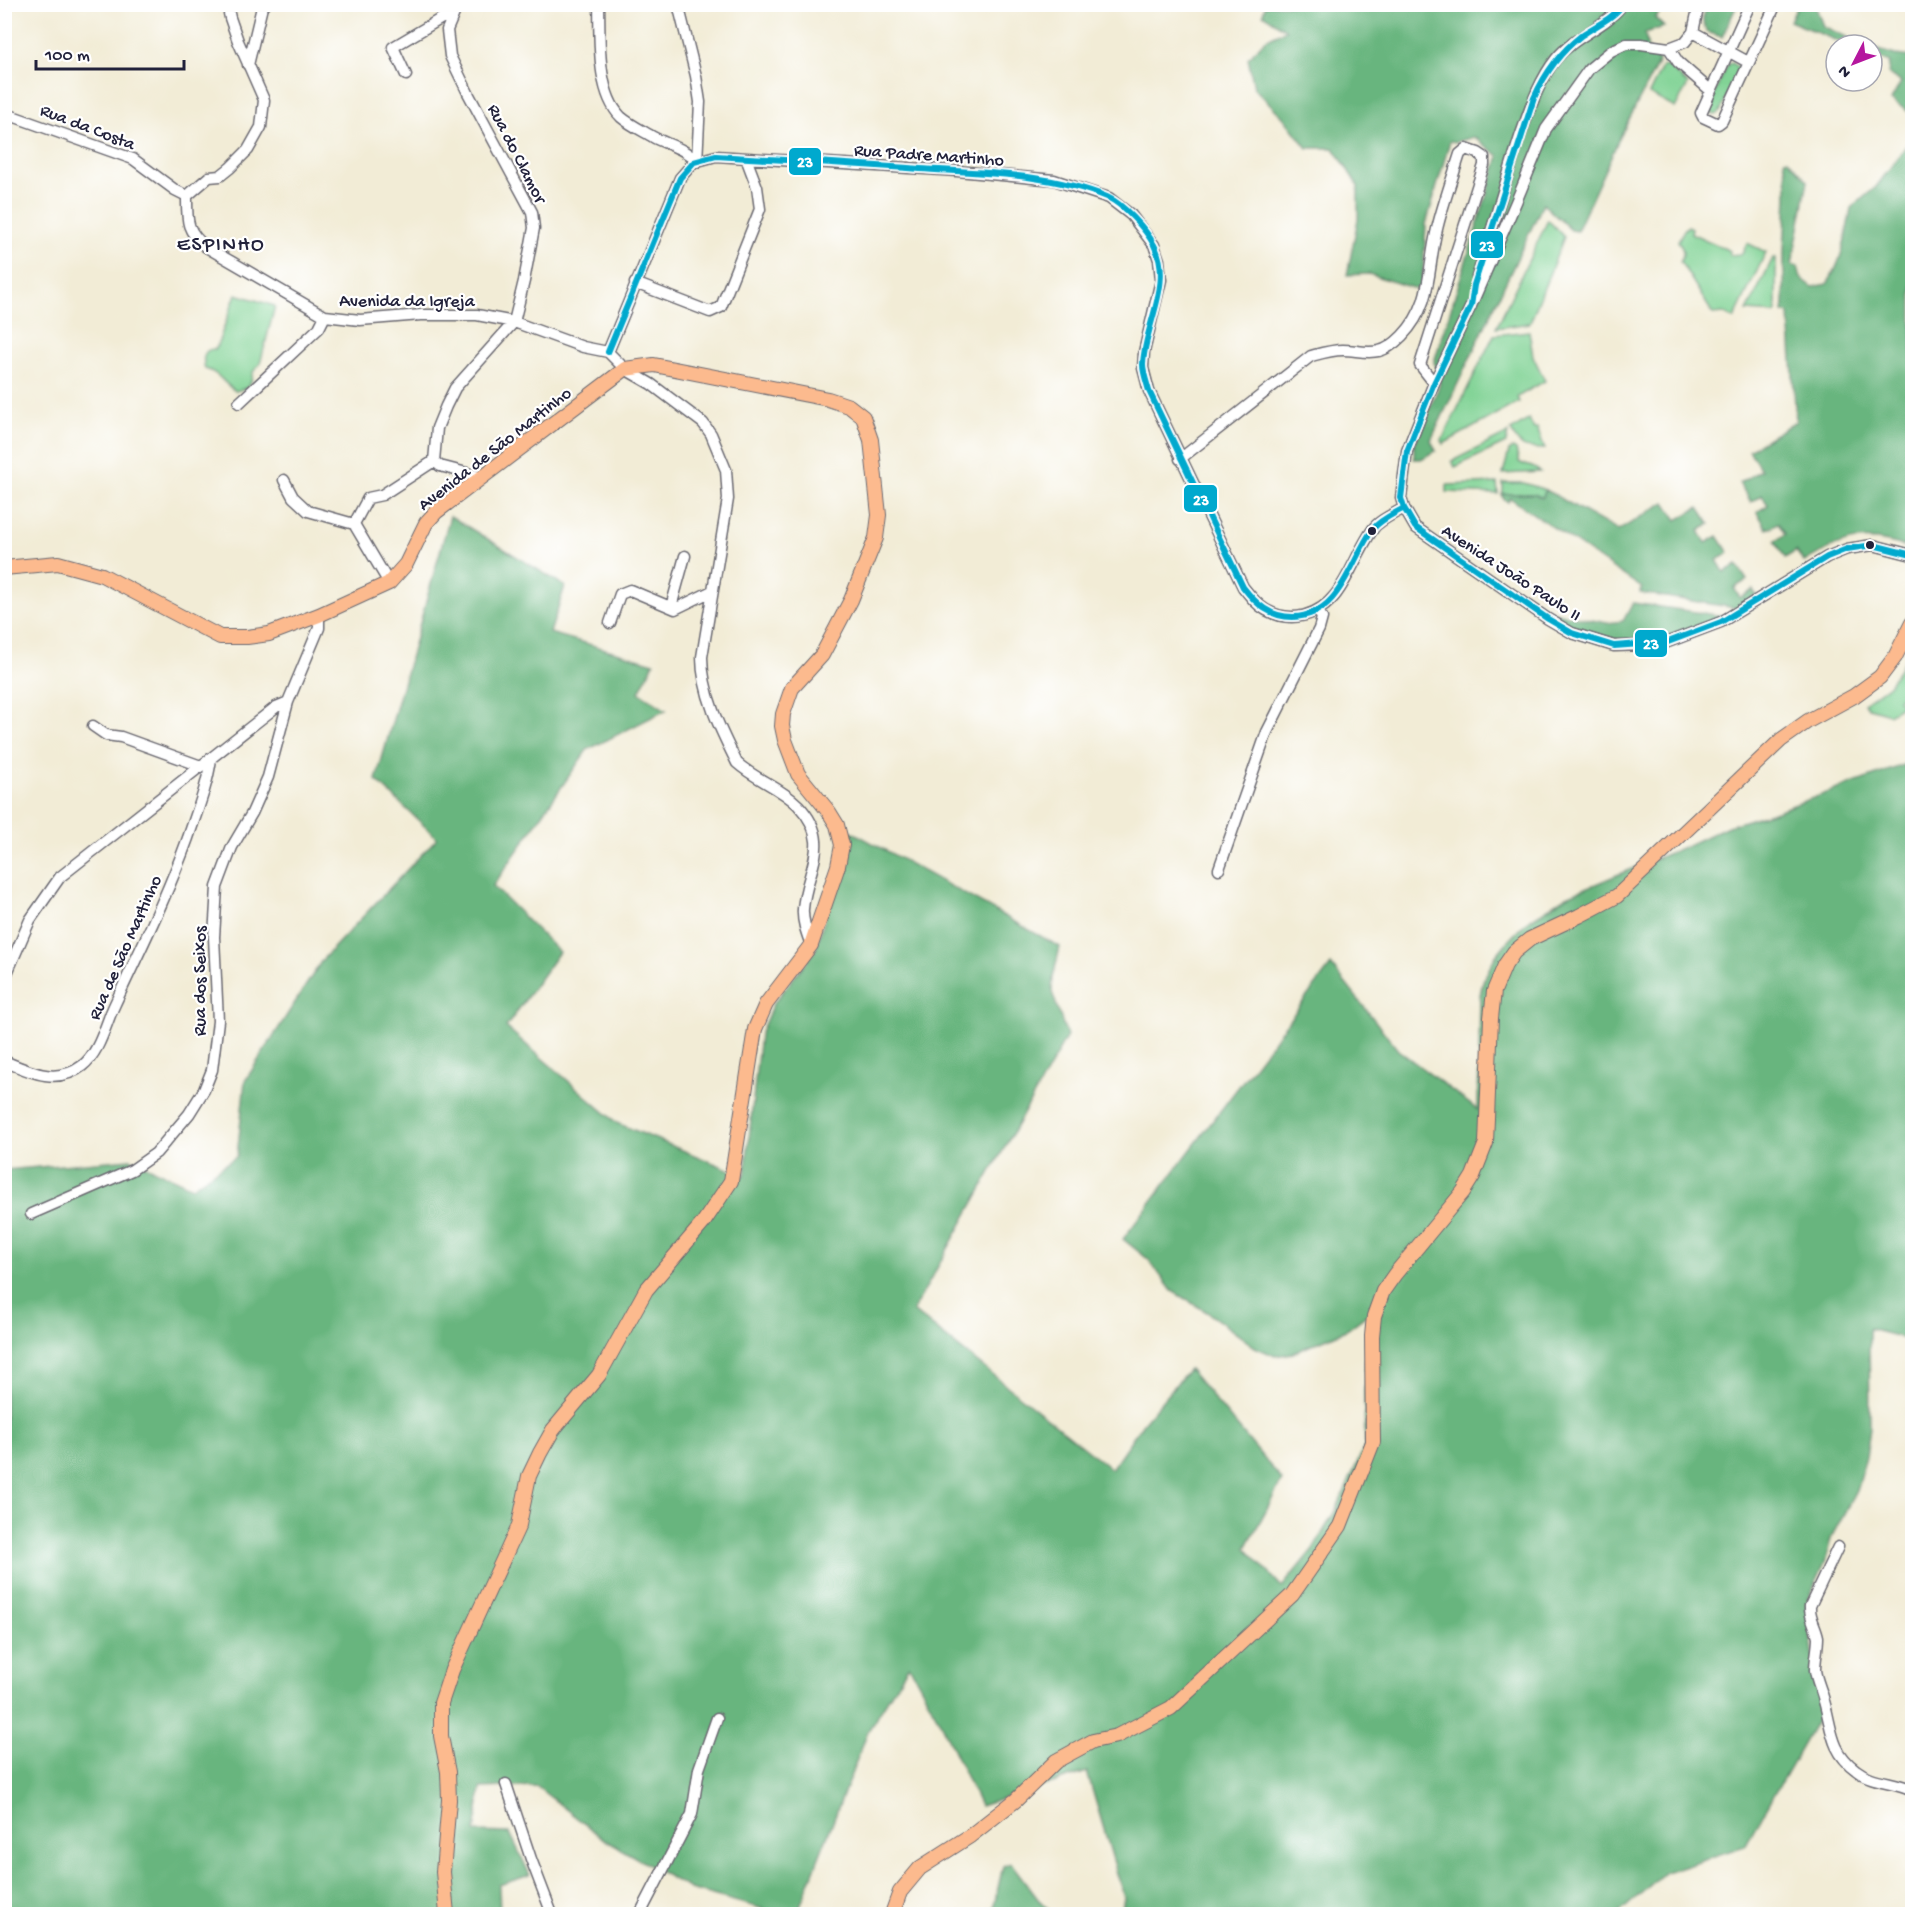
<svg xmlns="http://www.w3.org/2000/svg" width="1917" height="1919" font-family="'Gochi Hand',sans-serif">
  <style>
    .green { fill: #81d395; stroke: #527a68; stroke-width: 1.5 }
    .forest { fill: #68b57e; stroke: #456c5c; stroke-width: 1.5 }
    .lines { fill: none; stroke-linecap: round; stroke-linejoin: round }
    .minor-casing { stroke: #6b6971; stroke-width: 13 }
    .major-casing { stroke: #6b6971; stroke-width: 16 }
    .minor { stroke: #fff; stroke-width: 10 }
    .major { stroke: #fcba8e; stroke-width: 14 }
    .bus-1-casing { stroke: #fff; stroke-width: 10 }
    .bus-1 { stroke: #00a9ce; stroke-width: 6 }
    .bus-dot { fill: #22223b; stroke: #fff; stroke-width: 2 }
    .labels { text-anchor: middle; stroke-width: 4.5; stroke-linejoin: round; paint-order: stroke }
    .street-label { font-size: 18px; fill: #22223b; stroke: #fff }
    .quarter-label { font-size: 21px; letter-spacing: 1.5px; fill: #22223b; stroke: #fff }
    .line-badge { stroke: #fff; stroke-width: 2 }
    .badge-label { font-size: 16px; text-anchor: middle; font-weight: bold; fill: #fff }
  </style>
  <rect width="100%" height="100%" fill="#fff"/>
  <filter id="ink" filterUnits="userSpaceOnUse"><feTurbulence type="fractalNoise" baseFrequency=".0167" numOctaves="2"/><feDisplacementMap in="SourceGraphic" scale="12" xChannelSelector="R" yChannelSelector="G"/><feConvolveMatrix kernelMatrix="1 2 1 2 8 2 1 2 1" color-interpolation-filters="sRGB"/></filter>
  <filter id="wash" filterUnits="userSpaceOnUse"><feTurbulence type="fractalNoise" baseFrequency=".008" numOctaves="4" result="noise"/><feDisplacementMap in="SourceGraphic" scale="24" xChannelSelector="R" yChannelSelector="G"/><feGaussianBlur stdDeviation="1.35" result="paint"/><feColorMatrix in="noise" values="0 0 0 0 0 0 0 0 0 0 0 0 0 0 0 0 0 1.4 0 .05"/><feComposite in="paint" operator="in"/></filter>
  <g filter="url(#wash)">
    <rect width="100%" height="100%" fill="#f2ecd6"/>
    <path class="green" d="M1732,63L1739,69L1720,112L1716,115L1709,112L1708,107L1728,64Z
      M1667,66L1688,84L1675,108L1649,94L1662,67Z
      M1548,220L1564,237L1530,323L1496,328Z
      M1688,226L1692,228L1691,233L1730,251L1729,255L1742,254L1747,243L1766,252L1734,319L1723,313L1713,314L1680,261C1686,254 1682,247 1678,241L1684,230Z
      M1773,258H1776V313L1747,311Z
      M236,294L275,306L260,364L253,372L251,382L246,388L236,391C224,385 219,372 205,369C202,358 203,348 216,349Z
      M1529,331L1533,356L1545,381L1517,397L1519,402L1443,444L1442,440L1494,335Z
      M1529,419L1534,429L1537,428L1545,449C1526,448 1521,450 1511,431Z
      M1508,433L1506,443L1455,467L1452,461Z
      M1513,448L1516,450L1519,462C1527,467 1533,465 1540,472L1503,474L1509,451Z
      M1497,483L1498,494L1447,492V485Z
      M1503,483H1524L1546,490L1542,498L1535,494H1503Z
      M1912,648V687L1898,699L1903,705L1889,714L1869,708L1864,703L1889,685Z"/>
    <path class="forest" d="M1265,5H1667L1655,18L1664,27L1645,33L1648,50L1659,61L1618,141L1577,231L1571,230L1543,204L1431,440L1436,451L1421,459H1414V445L1440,384L1434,362L1499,156L1474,137L1456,142L1450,141L1426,224L1422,291L1369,274L1347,275L1358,219V186L1334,148H1307L1283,117L1254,88L1248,58L1265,40L1286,30L1263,14Z
      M1704,5H1737L1722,37L1707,32L1703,22Z
      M1798,5H1815L1823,26L1863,45H1847L1790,21Z
      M1872,48L1895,55L1912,57V114L1891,100L1901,82L1888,74L1890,63L1872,56Z
      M1912,139V547L1909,548C1866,532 1842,539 1804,562L1796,551L1785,558L1775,541L1785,534L1778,523L1767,529L1757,512L1768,505L1762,495L1751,502L1739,483L1761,470L1749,450L1796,421L1789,314L1783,312C1786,292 1783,270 1784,250C1785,219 1790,191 1784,160L1788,159L1808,181L1792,265L1798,267L1801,278L1813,287L1827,284C1843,261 1846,234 1851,208L1876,187Z
      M1546,490L1618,531L1665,502L1677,520L1699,507L1710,524L1699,531L1706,543L1718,536L1729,553L1717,560L1724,572L1737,565L1747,580L1734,588L1740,598L1753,590L1756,595L1736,608L1640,593L1642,588L1510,498L1508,502L1503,498L1502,494H1535L1542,498Z
      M450,516L565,586L550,633L654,663L639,692L666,710L587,750L493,886L559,952L506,1027L617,1123L745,1176L760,1034L773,1004L815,951L851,831L1060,947L1053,977L1052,992L1067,1036L913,1311L1111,1469L1143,1423L1189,1369L1282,1480L1246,1548L1282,1587L1313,1549L1338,1506L1365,1445L1364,1393L1368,1314L1348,1329L1323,1340L1293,1353L1275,1356L1255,1347L1207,1312L1172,1291L1149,1260L1123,1239L1331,965L1398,1050L1478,1110L1480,995L1483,981L1495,957L1508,941L1526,922L1567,896L1686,846L1728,826L1777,811L1912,762V1340L1869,1329L1870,1427L1866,1457L1856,1491L1831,1538L1825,1563L1806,1605L1822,1711L1745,1846L1665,1872L1618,1914H1121L1124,1897L1087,1772L980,1806L941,1724L909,1665L868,1731L797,1914H782L690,1889L605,1840L536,1786L481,1788L475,1832L510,1833L530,1875L499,1885L500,1914H5V1170L131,1159L192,1187L237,1156L245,1081L322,960L437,838L376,780Z
      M1633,603L1724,616C1706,623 1686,633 1667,637C1624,647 1587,637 1550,615L1552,612L1607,623L1623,621Z
      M1011,1863L1038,1899L1053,1914H992L1003,1866Z"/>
  </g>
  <g filter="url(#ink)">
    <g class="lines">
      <g class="minor-casing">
        <path id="minor" d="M599,4C600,37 596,92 621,117C629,124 643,131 653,137C668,145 685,148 697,162
          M678,4L696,76L700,102L697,162
          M1699,4L1693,32L1685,42L1669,48L1641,44H1626L1611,51L1589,69L1546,129L1516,202L1471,306L1434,383L1407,451L1401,498L1404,508L1415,527L1548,619L1572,633L1614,646L1647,645L1668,642L1721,622L1827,557L1847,549L1873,545L1912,555
          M1750,4L1701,113L1703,117L1718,124L1722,121L1776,4
          M1693,32L1748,62
          M1669,48L1678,62L1710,90
          M248,65L262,7L266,4
          M406,75L393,47L454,11
          M4,113L133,159L175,190L187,196
          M187,196C187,221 186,231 206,247L325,316L360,320L421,315H477L514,322L583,347L608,352
          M187,196L209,177L220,176L230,168L248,150L261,127L264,100L238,41L230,18L227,4
          M1477,277C1492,230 1505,183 1520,137C1530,109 1538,82 1556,59C1574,36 1606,27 1623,4
          M635,283L710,312L721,307L760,209L757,187L746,158
          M608,352L680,178L694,162L716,156L957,171L1054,180L1109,198L1131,215L1154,245L1159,260L1161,280L1144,352L1143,368L1149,391L1243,587C1250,596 1257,605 1266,610C1291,624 1319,616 1336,594C1351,574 1359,549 1373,529C1379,520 1394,514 1404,508
          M608,352L625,369L651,384L703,423L711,434L726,470L728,499L702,657C702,694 721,731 737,763C756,780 780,787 798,805C834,843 806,869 803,909C802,921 807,934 811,945
          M239,403L319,328L325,316
          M1180,459L1311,356C1322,353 1332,350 1343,350C1355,350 1367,354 1379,351C1388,349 1396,342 1402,336C1433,304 1427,269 1437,229C1443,204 1452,179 1460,154L1466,149L1478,153L1484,157V165L1420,365L1434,383
          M434,461L440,466L482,477
          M284,480L293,497L308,511L354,524L389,583
          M354,524L368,498L382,495L434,461L437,428L446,406L455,388L514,322L524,281L534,228L532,212L468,93L450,56L447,30L458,4
          M671,607L685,556
          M610,623L620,594L630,590L675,609L712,591
          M93,726L106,735L121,737L201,766
          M1219,869L1267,732L1319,629L1322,618L1318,610
          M4,980L30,920L60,877L276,707L288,702
          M4,1061C30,1072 57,1085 82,1066C100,1052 105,1025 114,1006C140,950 167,896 188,838C197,811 207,787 211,759
          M31,1214L132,1170L156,1153L189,1114L204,1090L212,1070L218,1021L214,937L217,887L232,847L252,813L268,777L288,702L319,628V615
          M1838,1547L1810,1606C1809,1617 1816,1626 1818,1637C1818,1648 1815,1659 1815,1670C1816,1680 1822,1691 1824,1701C1832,1728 1830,1751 1856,1770C1872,1783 1895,1781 1912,1790
          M506,1784L531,1859L552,1914
          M640,1914L692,1814L699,1769L717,1718"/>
      </g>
      <g class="major-casing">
        <path id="major" d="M4,568L58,563L102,575L220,637H247L269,634L319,615L389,583L406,564L426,523L436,512L625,369L654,365L828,399L849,406L863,417L871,440L879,515L876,538L851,600L822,655L792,688L783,714L782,726L785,740L798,774L829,812L837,825L842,845L838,866L811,945L766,1004L755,1029L731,1181L703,1223L646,1290L599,1375L553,1430L540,1453L529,1476L519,1525L452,1670L441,1703V1736L448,1772L449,1800L443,1872L447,1914
          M892,1914L900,1892L920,1868L970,1836L1016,1800L1056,1761L1093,1741L1117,1736L1171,1708L1292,1595L1340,1526L1373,1442L1372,1336L1374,1316L1383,1291L1395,1274L1463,1192L1473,1176L1486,1143L1491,1018L1494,991L1505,965L1514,952L1530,939L1579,916L1617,896L1781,740L1808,721L1854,696L1880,677L1895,657L1912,623"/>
      </g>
      <use href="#minor" class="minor"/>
      <use href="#major" class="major"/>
      <g class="bus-1-casing">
        <path id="bus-1" d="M1623,4C1613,19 1596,25 1582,35C1560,52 1545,73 1534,98L1474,285L1471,306L1434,383L1407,451L1401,498L1404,508L1415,527L1548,619L1572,633L1614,646L1668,642L1721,622L1827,557L1847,549L1873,545L1912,555
          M608,352L680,178L694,162L716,156C784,160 852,164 920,169C982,173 1049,173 1107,197C1123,204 1146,229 1154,245C1174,282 1144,326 1143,365C1143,373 1147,383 1149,391L1243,587C1256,604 1270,617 1293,617C1341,616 1350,560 1373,529C1381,519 1394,514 1404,508"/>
      </g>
      <use href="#bus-1" class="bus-1"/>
    </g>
  </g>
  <g class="bus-dot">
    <circle cx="1372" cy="531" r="5"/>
    <circle cx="1870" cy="545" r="5"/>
  </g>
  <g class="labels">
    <g class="street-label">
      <text transform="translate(88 126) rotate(21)" y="6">Rua da Costa</text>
      <text transform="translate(518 153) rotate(63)" y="6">Rua do Clamor</text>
      <text transform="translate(929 154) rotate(4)" y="6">Rua Padre Martinho</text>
      <text x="407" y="306">Avenida da Igreja</text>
      <text transform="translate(494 448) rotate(-38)" y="6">Avenida de São Martinho</text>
      <text transform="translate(1512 572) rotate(33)" y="6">Avenida João Paulo II</text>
      <text transform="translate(124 947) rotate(-66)" y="6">Rua de São Martinho</text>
      <text transform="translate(199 981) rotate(-90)" y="6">Rua dos Seixos</text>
    </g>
    <g class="quarter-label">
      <text x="221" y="250">ESPINHO</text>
    </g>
  </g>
  <g class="line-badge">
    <rect x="788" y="147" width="34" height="29" rx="6" fill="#00a9ce"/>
    <rect x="1470" y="230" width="34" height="29" rx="6" fill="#00a9ce"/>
    <rect x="1183" y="484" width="35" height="29" rx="6" fill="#00a9ce"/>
    <rect x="1634" y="629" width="34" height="29" rx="6" fill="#00a9ce"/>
  </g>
  <g class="badge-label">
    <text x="805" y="167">23</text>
    <text x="1487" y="251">23</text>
    <text x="1201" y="505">23</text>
    <text x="1651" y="649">23</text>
  </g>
  <rect width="1917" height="1919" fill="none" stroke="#fff" stroke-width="24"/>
  <g transform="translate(1854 63) rotate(228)"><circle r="28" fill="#ffffff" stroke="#a7a7b1" stroke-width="1.5"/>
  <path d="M0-4.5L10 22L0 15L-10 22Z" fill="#b5179e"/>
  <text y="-9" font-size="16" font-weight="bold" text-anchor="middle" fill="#22223b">N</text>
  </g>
  <path d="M36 60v9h148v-9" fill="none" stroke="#22223b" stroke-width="3"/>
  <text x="45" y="60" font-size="18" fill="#22223b" stroke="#ffffff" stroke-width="4.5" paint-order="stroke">100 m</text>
</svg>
